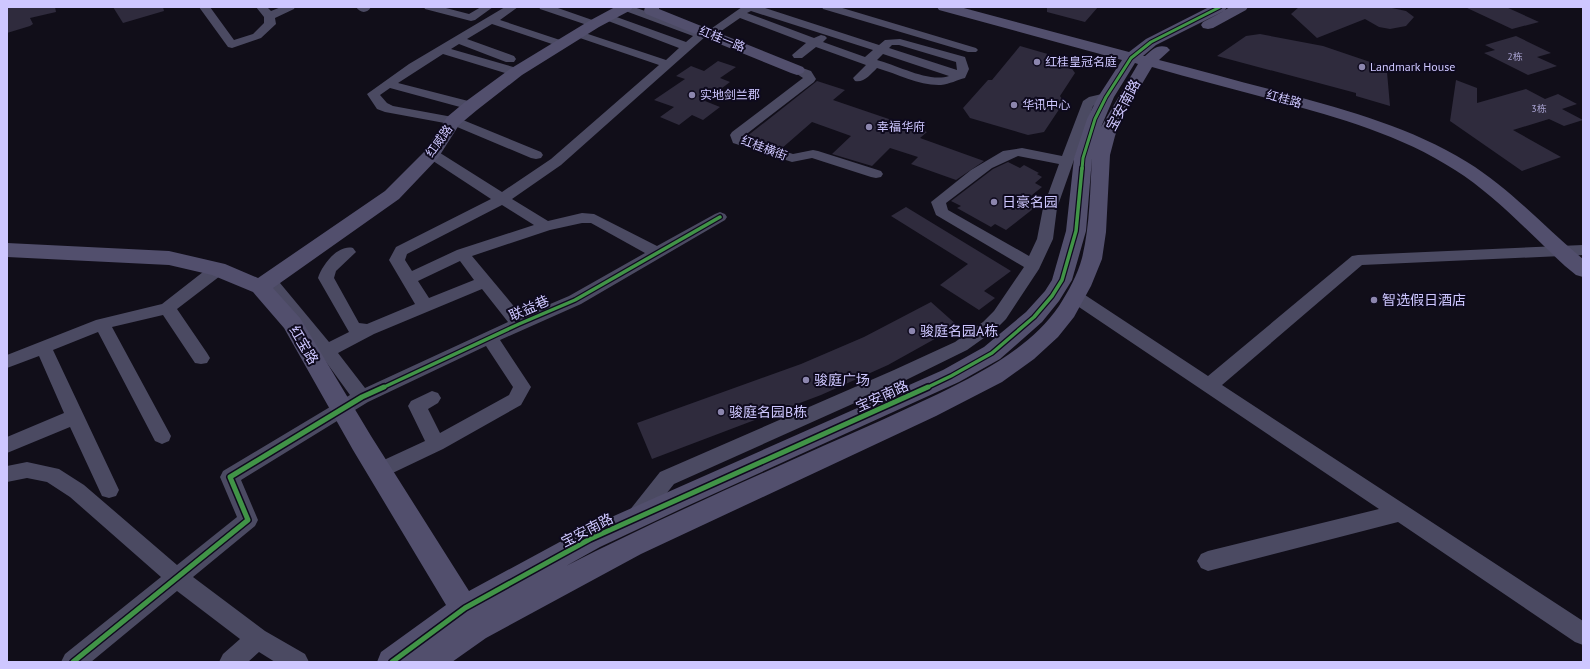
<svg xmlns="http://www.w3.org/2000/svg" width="1590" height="669" font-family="'PT Sans','Noto Sans SC',sans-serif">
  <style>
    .building { fill: #2f2b3d }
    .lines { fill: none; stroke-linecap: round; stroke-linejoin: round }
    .street { fill: #4b4a62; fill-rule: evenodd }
    .secondary { fill: #524f6d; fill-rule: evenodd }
    .cycleway-far2-casing { stroke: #0e0a1d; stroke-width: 5 }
    .cycleway-far1-casing { stroke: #0e0a1d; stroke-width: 6 }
    .cycleway-casing { stroke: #0e0a1d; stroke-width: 8 }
    .cycleway-far2 { stroke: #419447; stroke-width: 3 }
    .cycleway-far1 { stroke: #419447; stroke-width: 3.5 }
    .cycleway { stroke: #419447; stroke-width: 5 }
    .poi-dot { fill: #8c86ae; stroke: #0e0a1d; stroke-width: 1.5 }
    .labels { text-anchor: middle; stroke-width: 4; stroke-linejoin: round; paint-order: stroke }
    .far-number-label { font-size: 10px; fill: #a6a0ce }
    .far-street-label { font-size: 12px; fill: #cec7ff; stroke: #0e0a1d }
    .far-poi-label { font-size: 12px; fill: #cec7ff; stroke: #0e0a1d; text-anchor: start }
    .street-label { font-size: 14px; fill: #cec7ff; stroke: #0e0a1d }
    .poi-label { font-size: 14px; fill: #cec7ff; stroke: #0e0a1d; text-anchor: start }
  </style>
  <rect width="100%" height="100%" fill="#110e19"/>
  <path class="building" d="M7,7H55L56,12L30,18L33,24L30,26L7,33Z
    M113,7H163L164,11L123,23Z
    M1047,7H1098L1085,22L1047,12Z
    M1299,7H1393L1392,8L1406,11L1414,17L1406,26L1390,29L1379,27L1365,19L1317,38L1291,14Z
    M1465,7H1506L1539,22L1512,29Z
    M1260,34L1323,46L1376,64L1371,69L1387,72L1390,106L1356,96V93L1217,56L1246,36Z
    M1516,36L1551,53L1537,57L1557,66L1528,75L1484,53L1495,50L1485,45Z
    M1020,46L1065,59L1075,73L1060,96L1064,102L1044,132L1028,135L970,118L963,108L988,80H992Z
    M718,61L736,67L720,78L730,82L705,101L720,107L703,120L692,115L679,125L660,117L674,107L654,100L685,79L676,76L691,66L704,71Z
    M1456,80L1477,88V103L1526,89L1545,99L1558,94L1577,104L1562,109L1583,120L1564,126L1549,119L1513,130L1561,157L1522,171L1450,121Z
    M817,81L845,90L833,100L927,132L920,138L984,161L956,180L911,164L918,157L890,148L872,166L832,154L851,136L812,122L781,149L746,137Z
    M1008,162L1020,168L1024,165L1039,173L1037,174L1042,177L1035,183L1042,187L1027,199L1038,205L1006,230L995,224L991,227L957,208L961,206L951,201L993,169Z
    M906,207L1011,271L984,291L995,298L979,310L940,285L968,264L891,216Z
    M931,302L958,326L888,365L821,395L652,459L637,423L801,364L864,337Z"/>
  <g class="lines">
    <path class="street" d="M199,7H210L234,40L253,34L264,23V17L256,7H267L271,11L281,7H295L294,9L275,18L276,24L261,38L232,48L228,47Z
      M356,7H371C367,14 360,13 356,7Z
      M424,7H442L469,14L481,7H493L475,20L471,21L425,9Z
      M505,7H518L500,20L566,42L568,44L566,46H558L492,24L467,39L514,56L516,59L514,62H506L459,44L451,49L520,69L522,72L520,75H512L443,54L398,83L476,103L477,106L476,109L471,110L390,88L380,95L387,103L393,106L458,118L541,152L543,155L541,158L536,159L531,158L450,124L385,112L377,109L367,94L409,64Z
      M539,7H555L598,22L600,24L598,26H590L540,9Z
      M619,7H634L705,33L742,7H762L879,45L885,40L900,39L965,57L969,69L965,78C957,80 950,84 941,85C920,86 898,74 877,68C871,74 864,83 855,81L853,78L866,65L816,47L802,58H794L792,55L806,43L740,18L714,36H706L561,165L512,199L548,221L582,213L594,214L657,246L715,214L720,212L725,214L727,217L725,220L581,304L500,340L531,387L521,405L443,449L380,479L373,477L370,471L373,465L425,441L408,406L411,401L432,391L438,393L441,398L438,403L428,409L440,433L509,395L513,387L486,346L368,402L241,480L258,520L255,526L193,577L265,631L305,654L309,662H275L259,652L248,662H219L223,654L240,639L177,591L91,662H61L65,654L161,577L70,497L47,482L27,478L7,482V466L27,462L59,469L84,485L177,565L237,517L220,477L223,471L350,395L321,355L263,285L261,281L263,277L269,276L275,277L329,342L349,332L318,278C322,265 338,244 353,248L356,252L336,271L334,278L359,323L367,324L415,304L389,260L396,247L491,199L427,157L425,154L427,151H437L502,192L551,159L659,65L574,36L572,34L574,32H582L666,60L679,48L603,19L601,17L607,14L611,15L686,42L693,36L620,9ZM751,11L873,50L865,57L823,42L827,38L825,36L821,35L814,38L747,13ZM892,45H899L956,62L957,70L889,48ZM883,54L949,76C929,83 897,65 877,60ZM502,205L534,225L457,250L412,271L405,260L407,254ZM582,223H591L645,253L569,296L522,316L472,256L550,230ZM460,261L474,280L429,298L418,281ZM482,289L508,322L365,388L338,353L374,334Z
      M822,7H839L976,48L978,50L976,52H968L823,9Z
      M797,66L811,71L816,79L814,82L744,136V138L793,154L813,150L818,151L881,171L883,174L881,177L876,178L871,177L812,158L792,162L733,143L730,135L732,132L803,78L791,70L793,67Z
      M1106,93L1110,94L1112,97L1110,100L1097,103L1093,106L1057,208L1053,239L1039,269L1006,319L995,330L967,350L906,380L674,484L643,523L636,526L629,523L626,517L629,511L660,472L894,370L955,342L983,322L994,311L1024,267L936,215L931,202L971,170L1003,151L1022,148L1062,156L1083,101L1089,97ZM1018,156L1059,164L1043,208L1037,239L1029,256L948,210L946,203L992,168Z
      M1583,245V255L1362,265L1222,385L1583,621V645L1575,642L1398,522L1208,571L1201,568L1197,561L1201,554L1208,551L1379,509L1070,301L1068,297L1070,293L1076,291L1082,293L1208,376L1352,256L1358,255Z
      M218,264L224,265L226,269L224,273L177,309L207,353L210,358L207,363L201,364L195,363L163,315L112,327L171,436L169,441L162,444L155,441L98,332L53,350L119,490L116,496L109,498L102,496L70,427L7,453V437L64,413L39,356L7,368V355L96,320L162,304L212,265Z"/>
    <path class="secondary" d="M615,7H633L631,10L599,27L522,75L477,110L459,125L438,158L399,199L273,288L300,318L371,436L469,591L580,531L943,370L984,347L1026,312L1045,291L1052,280L1066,231L1074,158L1087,119L1098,97L1122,60L939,10L937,7H960L1129,52L1146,39L1209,7H1227L1225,10L1230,7H1248L1246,10L1213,28L1208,29L1203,28L1201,25L1203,22L1224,11L1156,45L1143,56H1145C1152,50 1157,44 1167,47L1170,50L1159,60C1202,71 1245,83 1288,94C1350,111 1412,128 1467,162C1511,189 1544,227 1583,259V277L1576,275L1565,266C1529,233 1496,196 1455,170C1401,135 1339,118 1278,101C1236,90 1194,79 1152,67L1120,121L1115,136L1110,155L1106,232L1102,259L1091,286L1074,317L1058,337L1034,359L1002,382L936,416L641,554L486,638L452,662H377L381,652L446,605L353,450L284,328L253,292L212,275L169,265L7,257V243L169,251L225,264L258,278L385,191L425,151L447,117L465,102L510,69L589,21ZM1135,63L1138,64L1101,127L1114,97ZM1092,158C1090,190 1090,226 1082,258C1078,274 1068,292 1059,306C1030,348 982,372 938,394C900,412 862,429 823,446C737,485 650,523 566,566L600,547L685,507L959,382L1000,359L1042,322L1059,301L1072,280L1086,231Z
      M645,7H659V9L803,67L805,70L803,73L797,75L791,73L646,14L644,11Z"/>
    <g class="cycleway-far2-casing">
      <path id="cycleway-far2" d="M1082,169L1083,158L1095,119L1106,97L1131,58L1151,42L1220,7"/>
    </g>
    <g class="cycleway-far1-casing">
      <path id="cycleway-far1" d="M382,388L519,324L575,300L720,217
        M926,388L951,376L992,353L1034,317L1052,296L1062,280L1076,231L1082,168"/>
    </g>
    <g class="cycleway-casing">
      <path id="cycleway" d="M73,662L248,520L230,477L362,397L384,387
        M392,662L465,608L590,539L928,387"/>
    </g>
    <use href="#cycleway-far2" class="cycleway-far2"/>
    <use href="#cycleway-far1" class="cycleway-far1"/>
    <use href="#cycleway" class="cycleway"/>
  </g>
  <g class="poi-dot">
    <circle cx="1037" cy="62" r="4"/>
    <circle cx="1362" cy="67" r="4"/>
    <circle cx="692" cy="95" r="4"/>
    <circle cx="1014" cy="105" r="4"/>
    <circle cx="869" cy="127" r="4"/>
    <circle cx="994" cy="202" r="4"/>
    <circle cx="1374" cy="300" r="4"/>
    <circle cx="912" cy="331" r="4"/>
    <circle cx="806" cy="380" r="4"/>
    <circle cx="721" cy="412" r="4"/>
  </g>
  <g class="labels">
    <g class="far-number-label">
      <text x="1515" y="60">2栋</text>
      <text x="1539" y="112">3栋</text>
    </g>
    <g class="far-street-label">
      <text transform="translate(722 39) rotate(22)" y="4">红桂一路</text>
      <text transform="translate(1284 99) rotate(15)" y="4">红桂路</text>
      <text transform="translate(439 141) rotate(-54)" y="4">红威路</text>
      <text transform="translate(764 148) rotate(21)" y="4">红桂横街</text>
    </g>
    <g class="far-poi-label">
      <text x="1045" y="66">红桂皇冠名庭</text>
      <text x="1370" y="71">Landmark House</text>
      <text x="700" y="99">实地剑兰郡</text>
      <text x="1022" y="109">华讯中心</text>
      <text x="877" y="131">幸福华府</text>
    </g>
    <g class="street-label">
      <text transform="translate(1123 105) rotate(-62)" y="5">宝安南路</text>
      <text transform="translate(529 308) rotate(-24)" y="5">联益巷</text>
      <text transform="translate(304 345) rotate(59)" y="5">红宝路</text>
      <text transform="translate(882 396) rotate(-24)" y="5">宝安南路</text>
      <text transform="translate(587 530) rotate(-27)" y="5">宝安南路</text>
    </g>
    <g class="poi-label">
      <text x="1002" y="207">日豪名园</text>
      <text x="1382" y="305">智选假日酒店</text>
      <text x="920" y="336">骏庭名园A栋</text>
      <text x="814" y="385">骏庭广场</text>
      <text x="729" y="417">骏庭名园B栋</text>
    </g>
  </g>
  <rect width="1590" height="669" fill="none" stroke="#cec7ff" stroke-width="16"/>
</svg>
